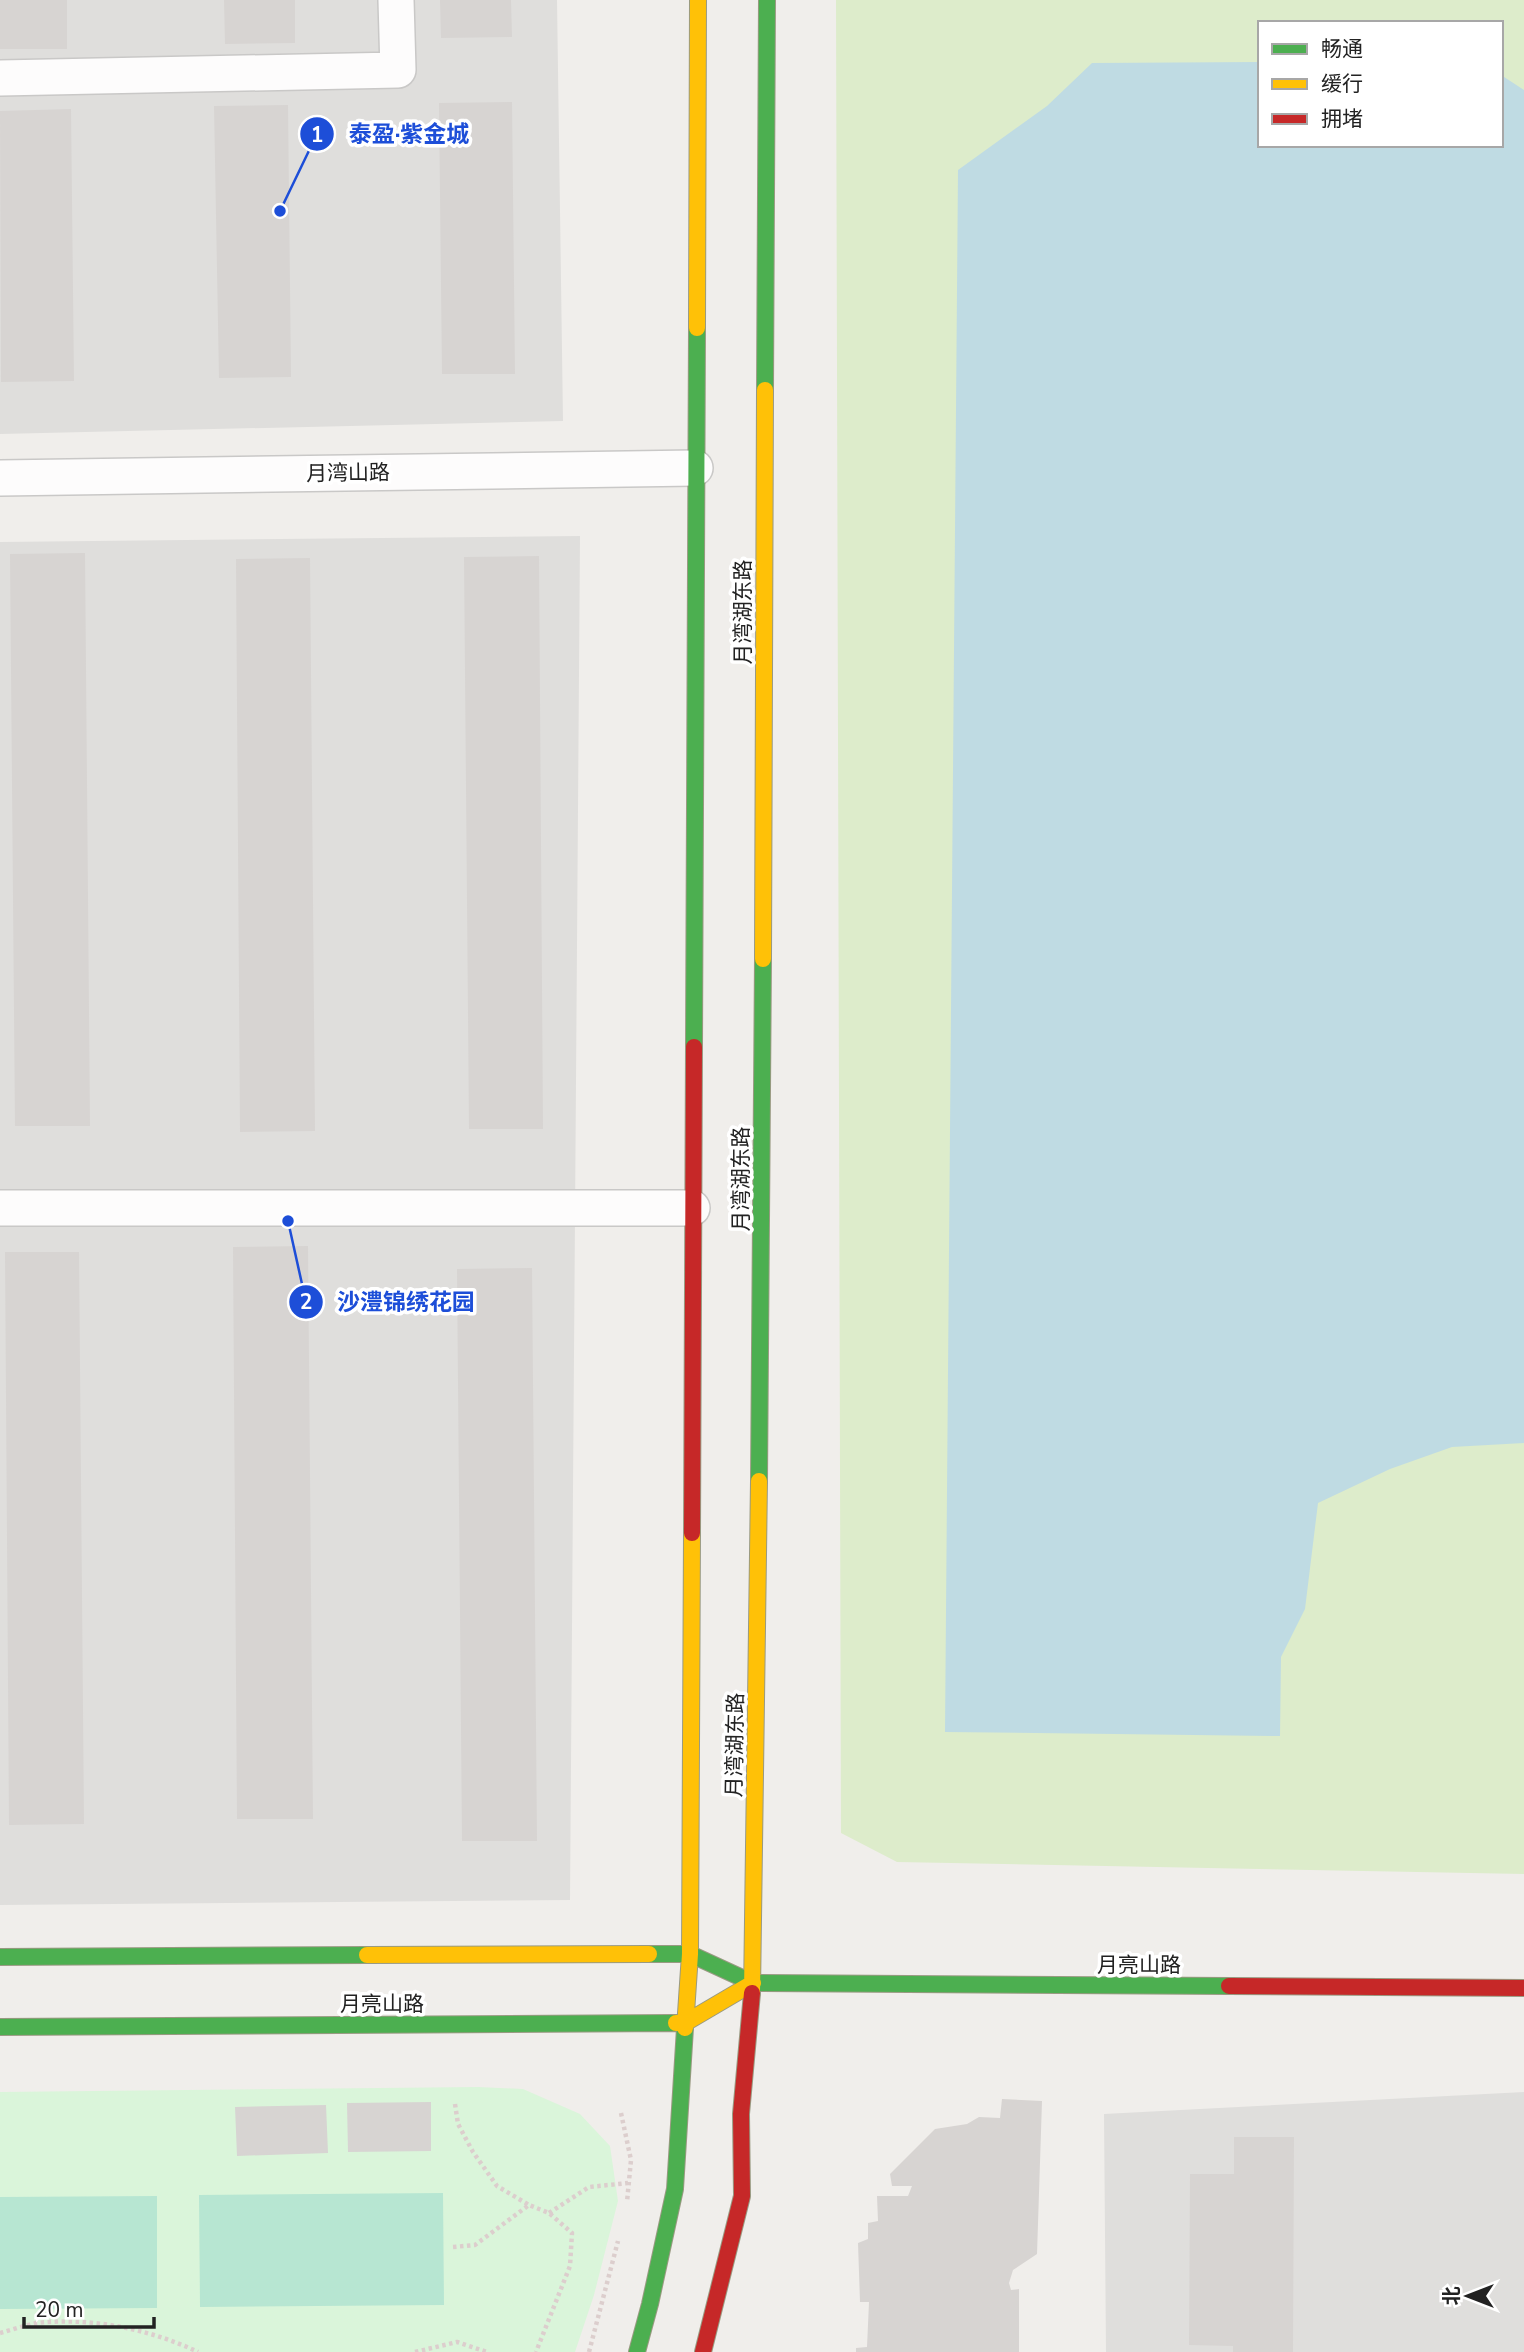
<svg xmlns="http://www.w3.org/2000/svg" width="1524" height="2352" font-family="'Nunito Sans','Noto Sans SC',sans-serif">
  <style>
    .residential { fill: #dfdedc }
    .grass { fill: #ddeccb; fill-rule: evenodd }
    .park { fill: #daf5da }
    .pitch { fill: #b7e6d2 }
    .water { fill: #bfdbe3 }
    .building { fill: #d7d4d2 }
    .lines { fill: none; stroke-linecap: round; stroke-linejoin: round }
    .street-casing { stroke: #c9c8c7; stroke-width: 38 }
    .fast-casing { stroke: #999a82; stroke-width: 18 }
    .slow-casing { stroke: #999a82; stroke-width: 18 }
    .jam-casing { stroke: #999a82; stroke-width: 18 }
    .path { stroke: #dccecd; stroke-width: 4.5; stroke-dasharray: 3.5 3.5; stroke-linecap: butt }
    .street { stroke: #fdfcfc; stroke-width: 35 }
    .fast { stroke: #4caf50; stroke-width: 16 }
    .slow { stroke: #ffc107; stroke-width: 16 }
    .jam { stroke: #c62828; stroke-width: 16 }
    .labels { text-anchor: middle; stroke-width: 7; stroke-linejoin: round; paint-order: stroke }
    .street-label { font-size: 21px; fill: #222; stroke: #fff }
    .leader { fill: none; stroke: #1d4ed8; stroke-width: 2.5 }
    .callout-dot { fill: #1d4ed8; stroke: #fff; stroke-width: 2.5 }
    .mark-label { font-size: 21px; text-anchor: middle; font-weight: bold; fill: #fff }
    .callout-label { font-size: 23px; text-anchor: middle; font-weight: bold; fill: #1d4ed8; stroke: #fff; stroke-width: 7; stroke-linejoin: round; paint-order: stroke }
  </style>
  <rect width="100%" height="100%" fill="#f0eeeb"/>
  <path class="residential" d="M0,0H557L563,421L0,434Z
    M580,536L570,1900L0,1905V542Z
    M1524,2092V2352H1106L1104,2114Z"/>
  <path class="grass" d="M836,0H1524V1874L897,1862L841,1833ZM1260,23H1501V145H1260Z"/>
  <path class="park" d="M478,2087L523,2089L580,2114L610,2146L618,2201L594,2295L575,2352H0V2092Z"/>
  <path class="pitch" d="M443,2193L444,2305L200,2307L199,2195Z
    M157,2196V2308L0,2309V2197Z"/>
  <path class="water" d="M1260,62V145H1501V75L1524,90V1443L1452,1447L1390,1469L1318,1503L1305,1609L1281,1657L1280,1736L945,1732L958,170L1047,106L1092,63Z"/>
  <path class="building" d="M0,0H67V49H0Z
    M224,0H295V43L225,44Z
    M440,0H511L512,37L441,38Z
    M512,102L515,374H442L439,103Z
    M288,105L291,377L219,378L214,106Z
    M71,109L74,381L1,382L0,111Z
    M85,553L90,1126H15L10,554Z
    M539,556L543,1129H469L464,557Z
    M310,558L315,1131L240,1132L236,559Z
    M308,1246L313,1819H237L233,1247Z
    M5,1252H79L84,1824L9,1825Z
    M532,1268L537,1841H462L457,1269Z
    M1002,2099L1042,2101L1037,2254L1013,2270L1009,2283L1011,2290L1019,2289V2352H856V2348L867,2347L869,2302H860L858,2243L868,2239V2223L878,2221L877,2196H908L912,2186H892L890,2174L935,2129L967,2124L979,2117L1000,2118Z
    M431,2102V2151L348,2152L347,2103Z
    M326,2105L328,2153L237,2156L235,2107Z
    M1234,2137H1294L1293,2352H1233V2346L1189,2345L1190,2174H1234Z"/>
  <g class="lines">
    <g class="street-casing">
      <path id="street" d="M0,78L398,70L396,0
        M0,478L695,468
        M0,1208H692"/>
    </g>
    <g class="fast-casing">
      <path id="fast" d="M765,390L767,0
        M694,1047L697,328
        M759,1481L763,959
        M649,1954H690L753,1983L1229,1986
        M0,1957L367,1955
        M0,2027L676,2023
        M637,2352L650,2304L675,2189L685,2028"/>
    </g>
    <g class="slow-casing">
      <path id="slow" d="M697,328L698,0
        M763,959L765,390
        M367,1955L649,1954
        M752,1993L759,1481
        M676,2023H685L753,1983
        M685,2028L690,1954L692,1533"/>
    </g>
    <g class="jam-casing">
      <path id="jam" d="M692,1533L694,1047
        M1229,1986L1524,1988
        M703,2352L742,2196L741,2114L752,1993"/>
    </g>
    <path class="path" d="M455,2104L458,2124L473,2152L497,2186L529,2205
      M621,2113L631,2160L627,2202
      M549,2213L589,2187L628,2183
      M453,2247L475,2245L529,2205L549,2213L572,2233L570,2266L536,2352
      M0,2333C12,2330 25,2325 37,2323C90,2317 150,2329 198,2352
      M415,2352L457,2342L487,2352
      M589,2352L618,2241"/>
    <use href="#street" class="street"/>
    <use href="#fast" class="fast"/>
    <use href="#slow" class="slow"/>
    <use href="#jam" class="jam"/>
  </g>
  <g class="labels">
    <g class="street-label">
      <text transform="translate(348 473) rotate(-1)" y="7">月湾山路</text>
      <text transform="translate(743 612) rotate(-90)" y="7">月湾湖东路</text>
      <text transform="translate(741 1179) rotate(-90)" y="7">月湾湖东路</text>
      <text transform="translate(735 1745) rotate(-89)" y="7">月湾湖东路</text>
      <text x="1139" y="1972">月亮山路</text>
      <text x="382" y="2011">月亮山路</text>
    </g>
  </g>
  <path class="leader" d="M280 211L317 134M288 1221L306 1302"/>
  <g class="callout-dot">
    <circle cx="280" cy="211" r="7"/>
    <circle cx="288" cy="1221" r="7"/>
    <circle cx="317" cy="134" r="18"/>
    <circle cx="306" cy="1302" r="18"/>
  </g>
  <g class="mark-label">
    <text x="317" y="142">1</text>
    <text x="306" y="1309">2</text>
  </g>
  <g class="callout-label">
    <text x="409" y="142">泰盈·紫金城</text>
    <text x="406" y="1310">沙澧锦绣花园</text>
  </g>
  <rect x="1258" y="21" width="245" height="126" fill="#ffffff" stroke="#a7a7a7" stroke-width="2"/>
  <rect x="1272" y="44" width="35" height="10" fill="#4caf50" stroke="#a7a7a7" stroke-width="2"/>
  <text x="1321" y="56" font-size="21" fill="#222222">畅通</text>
  <rect x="1272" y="79" width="35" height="10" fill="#ffc107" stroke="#a7a7a7" stroke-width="2"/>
  <text x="1321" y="91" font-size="21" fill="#222222">缓行</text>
  <rect x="1272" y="114" width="35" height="10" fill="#c62828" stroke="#a7a7a7" stroke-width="2"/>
  <text x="1321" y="126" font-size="21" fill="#222222">拥堵</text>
  <g transform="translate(1468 2296) rotate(270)" stroke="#ffffff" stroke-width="5" paint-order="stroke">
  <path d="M0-5L12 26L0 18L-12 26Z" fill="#222222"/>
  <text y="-10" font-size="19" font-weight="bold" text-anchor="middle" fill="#222222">北</text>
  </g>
  <path d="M24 2317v10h130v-10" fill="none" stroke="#222222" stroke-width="3.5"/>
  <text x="35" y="2317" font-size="21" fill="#222222" stroke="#ffffff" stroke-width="5" paint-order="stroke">20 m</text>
</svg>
